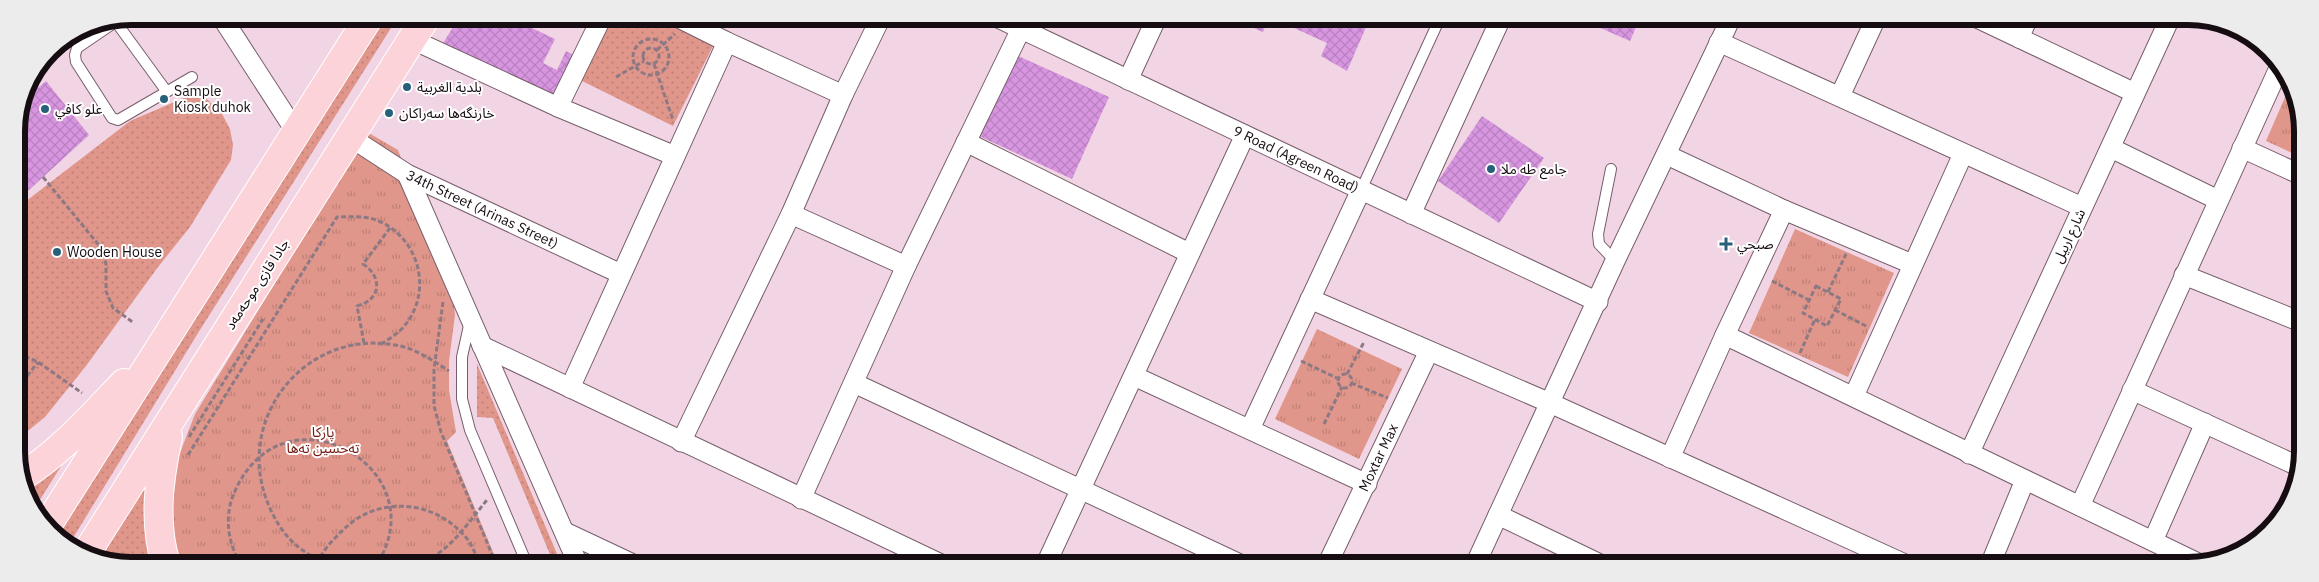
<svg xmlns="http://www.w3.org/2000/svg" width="2319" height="582" font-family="'IBM Plex Sans','Noto Sans Arabic',sans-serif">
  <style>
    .grass { fill: url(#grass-dots) }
    .park { fill: url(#park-tufts) }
    .building { fill: url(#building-cross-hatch) }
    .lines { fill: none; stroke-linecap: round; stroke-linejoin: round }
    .service-casing { stroke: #775e6b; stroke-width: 12 }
    .minor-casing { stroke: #775e6b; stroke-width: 21 }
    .primary-casing { stroke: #fff; stroke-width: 30 }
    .path { stroke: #8d7983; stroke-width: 3; stroke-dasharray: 5 2.5; stroke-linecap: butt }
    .service { stroke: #fff; stroke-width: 10 }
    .minor { stroke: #fff; stroke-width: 19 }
    .primary { stroke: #fdd3da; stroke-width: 28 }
    .poi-dot { fill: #28607a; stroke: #fff; stroke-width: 2 }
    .labels { text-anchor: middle; stroke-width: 4; stroke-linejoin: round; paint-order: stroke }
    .poi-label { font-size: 14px; fill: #160d12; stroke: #fff; text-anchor: start }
    .street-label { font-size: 14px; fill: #160d12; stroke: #fff }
    .park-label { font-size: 14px; fill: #70160d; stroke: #fff }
    .rim { fill: none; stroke: #160d12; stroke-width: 6 }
  </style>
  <defs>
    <pattern id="grass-dots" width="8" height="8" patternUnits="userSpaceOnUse" patternTransform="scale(1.25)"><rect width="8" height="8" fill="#e0968a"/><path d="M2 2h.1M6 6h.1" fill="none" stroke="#bf8076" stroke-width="1.8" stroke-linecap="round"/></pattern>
    <pattern id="park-tufts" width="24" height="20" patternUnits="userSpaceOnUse" patternTransform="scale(1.25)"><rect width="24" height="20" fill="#e0968a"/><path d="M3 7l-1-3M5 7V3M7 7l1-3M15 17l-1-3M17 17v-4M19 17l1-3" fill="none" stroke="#bf8076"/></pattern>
    <pattern id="building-cross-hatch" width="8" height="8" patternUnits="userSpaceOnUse" patternTransform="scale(1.25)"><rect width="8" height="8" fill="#d896e1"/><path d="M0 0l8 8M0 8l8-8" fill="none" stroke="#b980c0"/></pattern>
  </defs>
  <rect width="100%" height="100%" fill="#f2d5e4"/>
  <path class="grass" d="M382,17H398L198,333L70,543L56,535Z
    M607,17H696L721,30L673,126L576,78Z
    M186,97L207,99L222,114L230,129L233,145L231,160L190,227L158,267L86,366L45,417L18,439L17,208L130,121Z
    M477,364L560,561L561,564H554L493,418L477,417Z
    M63,463L36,506L27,489Z
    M149,473L157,564L109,563L101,559Z"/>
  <path class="park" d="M2289,88L2301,109V157L2266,141Z
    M367,132L398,150L452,288L455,315L449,361V390L456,432L447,441L498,564H182L175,547L168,509L175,466L195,414Z
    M1795,229L1894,273L1848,377L1749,333Z
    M1317,329L1402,369L1359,459L1275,419Z"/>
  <path class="building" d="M459,17H537L532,28L555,39L543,63L557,70L566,51L574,55L551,104L442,45Z
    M1236,17H1269L1263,32L1235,20Z
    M1270,17L1337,18H1370L1347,71L1321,56L1327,43Z
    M1583,18H1640L1630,41L1582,20Z
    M1016,55L1109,97L1072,179L979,136Z
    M46,81L89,135L17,201L16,124L22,102Z
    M1482,116L1544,158L1499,223L1438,181Z"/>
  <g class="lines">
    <g class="service-casing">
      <path id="service" d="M148,16L149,18
        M121,18L77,48L75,55L76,62L112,118L118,120L192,77
        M116,22L167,92
        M1611,169L1598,234L1599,244L1615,261
        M1361,190L1440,18
        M470,321L462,357V399L470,430L527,564"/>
    </g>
    <g class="minor-casing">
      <g id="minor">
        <path d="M221,16L296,132"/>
        <path d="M677,17L727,42L843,95"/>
        <path id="s1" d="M996,17L1598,302"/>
        <path d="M1977,18L2135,93"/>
        <path d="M2019,38L2028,18"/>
        <path d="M411,39L558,107L675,156"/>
        <path d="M1719,42L2082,207"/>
        <path d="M1128,80L1157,17"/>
        <path d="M1840,96L1876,18"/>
        <path d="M558,107L602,17"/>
        <path id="s2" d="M350,137L407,174L621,274"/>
        <path d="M966,142L1189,253"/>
        <path d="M2111,148L2218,200"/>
        <path d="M2242,148L2301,175"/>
        <path d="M1667,155L1784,210L1912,264"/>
        <path d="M407,174L578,564"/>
        <path d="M791,214L906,266"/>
        <path d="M1411,214L1501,18"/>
        <path d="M2184,275L2301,322"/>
        <path d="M1310,299L1550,403L1907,565"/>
        <path d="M1725,335L2200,564"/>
        <path d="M482,346L941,564"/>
        <path d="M1134,376L1367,484"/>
        <path d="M854,383L1242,565"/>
        <path d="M570,388L727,42"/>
        <path d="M2132,390L2300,467"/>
        <path d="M1854,396L1963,154"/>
        <path d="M1250,429L1361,190"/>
        <path d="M681,442L791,214L843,95L881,17"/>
        <path d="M1969,454L2170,18"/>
        <path d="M1670,458L1725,335L1784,210"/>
        <path d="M801,499L906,266L1021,29"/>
        <path d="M2080,506L2279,68"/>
        <path d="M1498,515L1602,565"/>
        <path d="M565,532L633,564"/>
        <path d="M2153,541L2205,423"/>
        <path d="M1046,564L1245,135"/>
        <path id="s3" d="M1327,565L1429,351"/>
        <path d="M1475,565L1615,261L1731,18"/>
        <path d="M1990,565L2025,480"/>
      </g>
    </g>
    <g class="primary-casing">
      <path id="primary" d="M21,477C60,453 92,416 124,383
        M47,526L369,17
        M87,552L426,17
        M166,564C153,522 159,479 168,437"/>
    </g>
    <path class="path" d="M633 57a18 18 0 1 1 36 0a18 18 0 1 1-36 0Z
      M643 56a8 8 0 1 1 16 0a8 8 0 1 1-16 0Z
      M657,50L675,34
      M654,64L673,120
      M616,77L644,61
      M43,177L102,249L106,264V291L113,308L134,323
      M1772,281L1809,300
      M1816,286L1841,299L1827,326L1803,313Z
      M1828,292L1846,254
      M443,302L434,369V406L441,432L496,564
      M1835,310L1868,327
      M364,343L357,306C381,300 383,277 363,264L390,228
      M18,353L38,362L82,393
      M1800,353L1815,319
      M1301,361L1339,379
      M1347,374L1364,342
      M1338 381a7 7 0 1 1 14 0a7 7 0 1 1-14 0Z
      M1351,383L1388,398
      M18,388L38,362
      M1324,424L1342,387
      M189,437L263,319
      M188,455L337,217C352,217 368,215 383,223C420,242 432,292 405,325C399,333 389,339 381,344
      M241,564C227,543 224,514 235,491C284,381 438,468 377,564
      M318,564C321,551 334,539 343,530C379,494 437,500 468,540C473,547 476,556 480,564
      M324,564C315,558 304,552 296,545C283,534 273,517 267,501C235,418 305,329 395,345C415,348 432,360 449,371
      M418,564C449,553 467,524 487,500"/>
    <use href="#service" class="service"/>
    <use href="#minor" class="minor"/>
    <use href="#primary" class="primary"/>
  </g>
  <g class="poi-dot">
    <circle cx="407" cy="87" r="5"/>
    <circle cx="164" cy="99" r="5"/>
    <circle cx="45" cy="109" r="5"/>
    <circle cx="389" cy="113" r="5"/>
    <circle cx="1491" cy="169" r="5"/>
    <path d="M1723.5 236.5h5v5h5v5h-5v5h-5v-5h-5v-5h5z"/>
    <circle cx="57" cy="252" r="5"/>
  </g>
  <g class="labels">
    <g class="poi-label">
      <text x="417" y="92">بلدية الغربية</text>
      <text x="174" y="96">Sample<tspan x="174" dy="16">Kiosk duhok</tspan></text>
      <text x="55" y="114">علو كافي</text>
      <text x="399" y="118">خارنگەها سەراکان</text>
      <text x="1501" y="174">جامع طه ملا</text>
      <text x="1737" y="249">صبحي</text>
      <text x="67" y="257">Wooden House</text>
    </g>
    <g class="street-label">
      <text dy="5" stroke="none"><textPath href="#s1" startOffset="332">9 Road (Agreen Road)</textPath></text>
      <text dy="5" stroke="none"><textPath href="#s2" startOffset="151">34th Street (Arinas Street)</textPath></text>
      <text transform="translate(2069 236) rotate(-65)" y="5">شارع اربيل</text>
      <text transform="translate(257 284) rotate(-57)" y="5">جادا قازی موحەمەد</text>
      <text dy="5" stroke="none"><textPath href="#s3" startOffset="119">Moxtar Max</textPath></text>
    </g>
    <g class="park-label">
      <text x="323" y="437">پارکا<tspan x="323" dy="16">تەحسین تەها</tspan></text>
    </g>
  </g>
  <path d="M0 0H2319V582H0ZM131 25H2188A106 106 0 0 1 2294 131V451A106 106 0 0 1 2188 557H131A106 106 0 0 1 25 451V131A106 106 0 0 1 131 25Z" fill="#ececec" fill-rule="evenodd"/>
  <path class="rim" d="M131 25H2188A106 106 0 0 1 2294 131V451A106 106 0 0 1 2188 557H131A106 106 0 0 1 25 451V131A106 106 0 0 1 131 25Z"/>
</svg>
